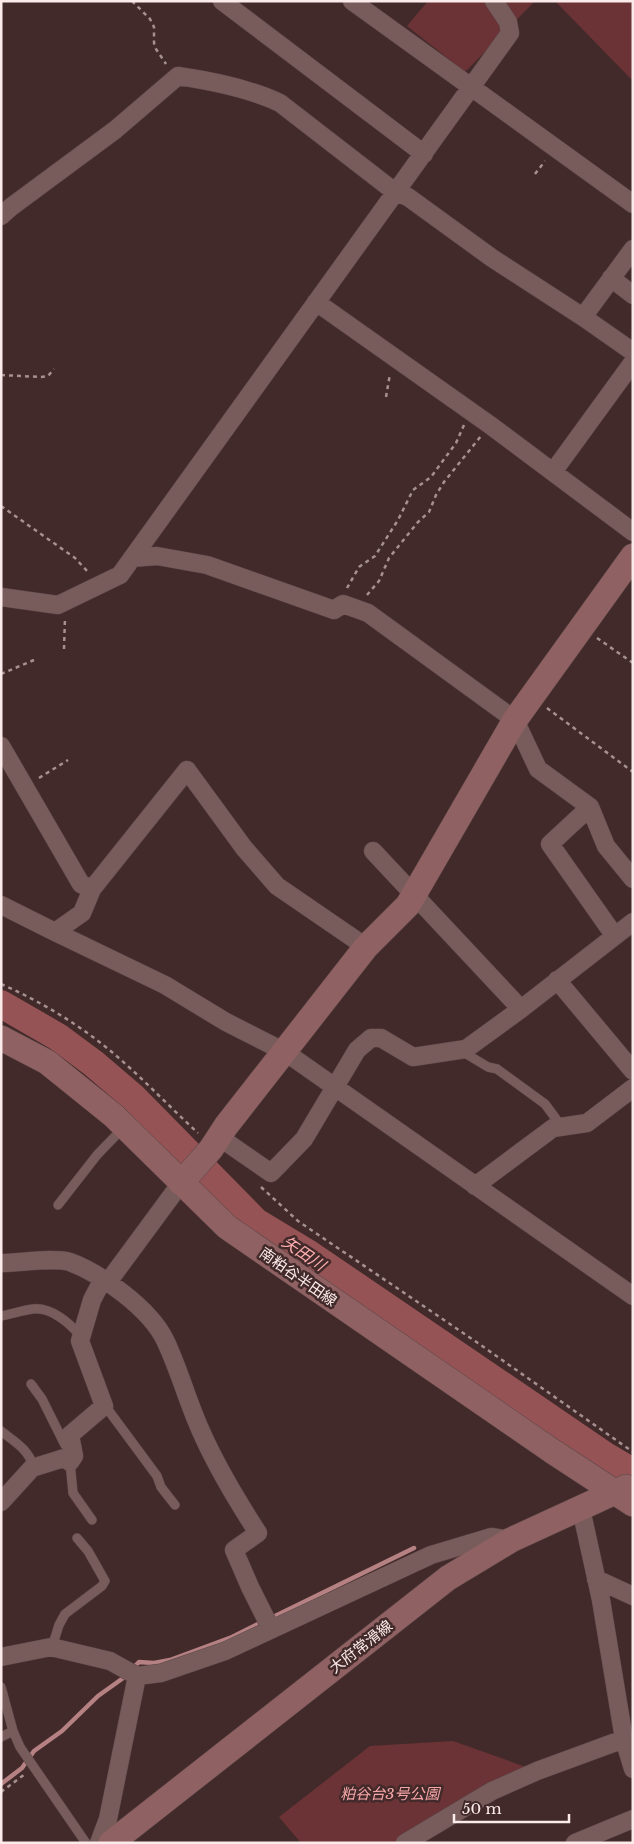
<svg xmlns="http://www.w3.org/2000/svg" width="634" height="1844" font-family="'Libre Baskerville','Noto Sans JP',serif">
  <style>
    .green { fill: #6b3336 }
    .lines { fill: none; stroke-linecap: round; stroke-linejoin: round }
    .stream { stroke: #b58182; stroke-width: 4.5 }
    .river { stroke: #965355; stroke-width: 28 }
    .lane-casing { stroke: #5b4647; stroke-width: 10 }
    .street-casing { stroke: #5b4647; stroke-width: 19 }
    .secondary-casing { stroke: #5b4647; stroke-width: 26 }
    .path { stroke: #a59191; stroke-width: 2.5; stroke-dasharray: 4 4; stroke-linecap: butt }
    .lane { stroke: #785c5c; stroke-width: 9 }
    .street { stroke: #785c5c; stroke-width: 18 }
    .secondary { stroke: #8f6162; stroke-width: 25 }
    .labels { text-anchor: middle; stroke-width: 5; stroke-linejoin: round; paint-order: stroke }
    .street-label { font-size: 15px; fill: #fcebeb; stroke: #432a2a }
    .park-label { font-size: 15px; font-style: italic; fill: #f6a6a7; stroke: #432a2a }
    .water-label { font-size: 16px; font-style: italic; fill: #ffaeaf; stroke: #432a2a }
  </style>
  <rect width="100%" height="100%" fill="#432a2a"/>
  <path class="green" d="M428,1H535L465,72L407,26Z
    M555,1H633V81Z
    M453,1741L537,1771L405,1843H301L279,1817L370,1746Z"/>
  <g class="lines">
    <path class="stream" d="M271,1618L414,1548
      M133,1668L139,1662L154,1663L170,1660L232,1637L264,1621
      M1,1784L22,1768L34,1751L62,1731L98,1696L126,1676"/>
    <path class="river" d="M1,1004L58,1037L93,1063L134,1098L256,1222L309,1254L607,1457L633,1472"/>
    <g class="lane-casing">
      <path id="lane" d="M466,1049L468,1055L488,1067L497,1069L545,1104L562,1127
        M58,1205L97,1155L124,1127
        M1,1316C12,1314 23,1310 33,1309C51,1307 70,1323 80,1336
        M31,1384L42,1399L65,1445
        M104,1406L106,1407L157,1476L161,1487L175,1505
        M1,1431C16,1443 27,1448 34,1467
        M70,1462L73,1493L92,1520
        M52,1647L59,1625L65,1614L102,1586L105,1581L88,1551L77,1538
        M1,1687L13,1731L1,1737
        M13,1731L20,1747L86,1843"/>
    </g>
    <g class="street-casing">
      <path id="street" d="M222,1L424,154
        M352,1L633,204
        M1,216L11,207L115,130L178,76C212,81 249,88 280,103L395,192L408,197L492,258L583,317
        M633,249L583,317L633,352
        M611,278L633,295
        M316,302L490,425L633,532
        M553,472L633,362
        M132,558L157,556L207,565L334,610L343,604L368,613L515,720L538,769L590,807L606,846L633,879
        M1,597L58,605L120,575L510,33L508,22L494,1
        M1,746L81,884L92,889L82,913L55,932
        M590,807L550,844L614,935
        M373,851L521,1009
        M92,889L187,770L244,848L277,886L366,947
        M1,905L55,932L165,985L226,1022L285,1052L633,1296
        M557,980L633,1071
        M219,1137L271,1173L304,1139L357,1050L371,1038H381L413,1057L466,1049L521,1009L633,922
        M475,1186L553,1128L587,1123L633,1088
        M1,1263C19,1263 54,1257 70,1262C102,1274 150,1309 165,1340C179,1369 187,1400 200,1429C216,1466 236,1499 258,1533L234,1550L250,1587L271,1629
        M108,1282L181,1183
        M1,1502L32,1468L64,1458L70,1462L74,1456L70,1435L104,1406L80,1341L92,1300L103,1279
        M581,1509L601,1600L624,1739L633,1769
        M596,1579L633,1596
        M1,1657L51,1647L110,1661L137,1676L161,1673L225,1651L431,1555L491,1537L511,1540
        M99,1843L108,1819L137,1676
        M405,1843L492,1791L537,1771L624,1739
        M575,1843L633,1819"/>
    </g>
    <g class="secondary-casing">
      <path id="secondary" d="M1,1038L47,1062L114,1116L227,1227L552,1451L633,1504
        M181,1183L211,1149L226,1126L366,947L408,905L515,720L633,556
        M111,1843L448,1578L511,1540L626,1487"/>
    </g>
    <path class="path" d="M132,1L150,19L154,27V43L156,49L166,64
      M535,174L545,161
      M1,375L41,377L48,376L54,369
      M386,397L390,374
      M1,506L75,558L88,572
      M347,588L359,567L375,556L398,520L413,490L431,477L456,443L464,425
      M367,595L379,581L389,558L418,522L429,512L436,495L444,482L481,436
      M597,638L633,663
      M64,649L65,618
      M1,674L34,660
      M547,708L633,772
      M39,778L68,760
      M1,984C44,1003 85,1028 120,1059C147,1083 172,1109 198,1133
      M261,1187L298,1221L475,1341L633,1452
      M1,1792L25,1774"/>
    <use href="#lane" class="lane"/>
    <use href="#street" class="street"/>
    <use href="#secondary" class="secondary"/>
  </g>
  <g class="labels">
    <g class="street-label">
      <text transform="translate(298 1277) rotate(35)" y="5">南粕谷半田線</text>
      <text transform="translate(361 1647) rotate(-38)" y="5">大府常滑線</text>
    </g>
    <g class="park-label">
      <text x="390" y="1799">粕谷台3号公園</text>
    </g>
    <g class="water-label">
      <text transform="translate(304 1253) rotate(34)" y="6">矢田川</text>
    </g>
  </g>
  <rect width="634" height="1844" fill="none" stroke="#fcebeb" stroke-width="5"/>
  <path d="M454 1814v8h115v-8" fill="none" stroke="#fcebeb" stroke-width="2.5"/>
  <text x="462" y="1814" font-size="15" fill="#fcebeb" stroke="#432a2a" stroke-width="4" paint-order="stroke">50 m</text>
</svg>
